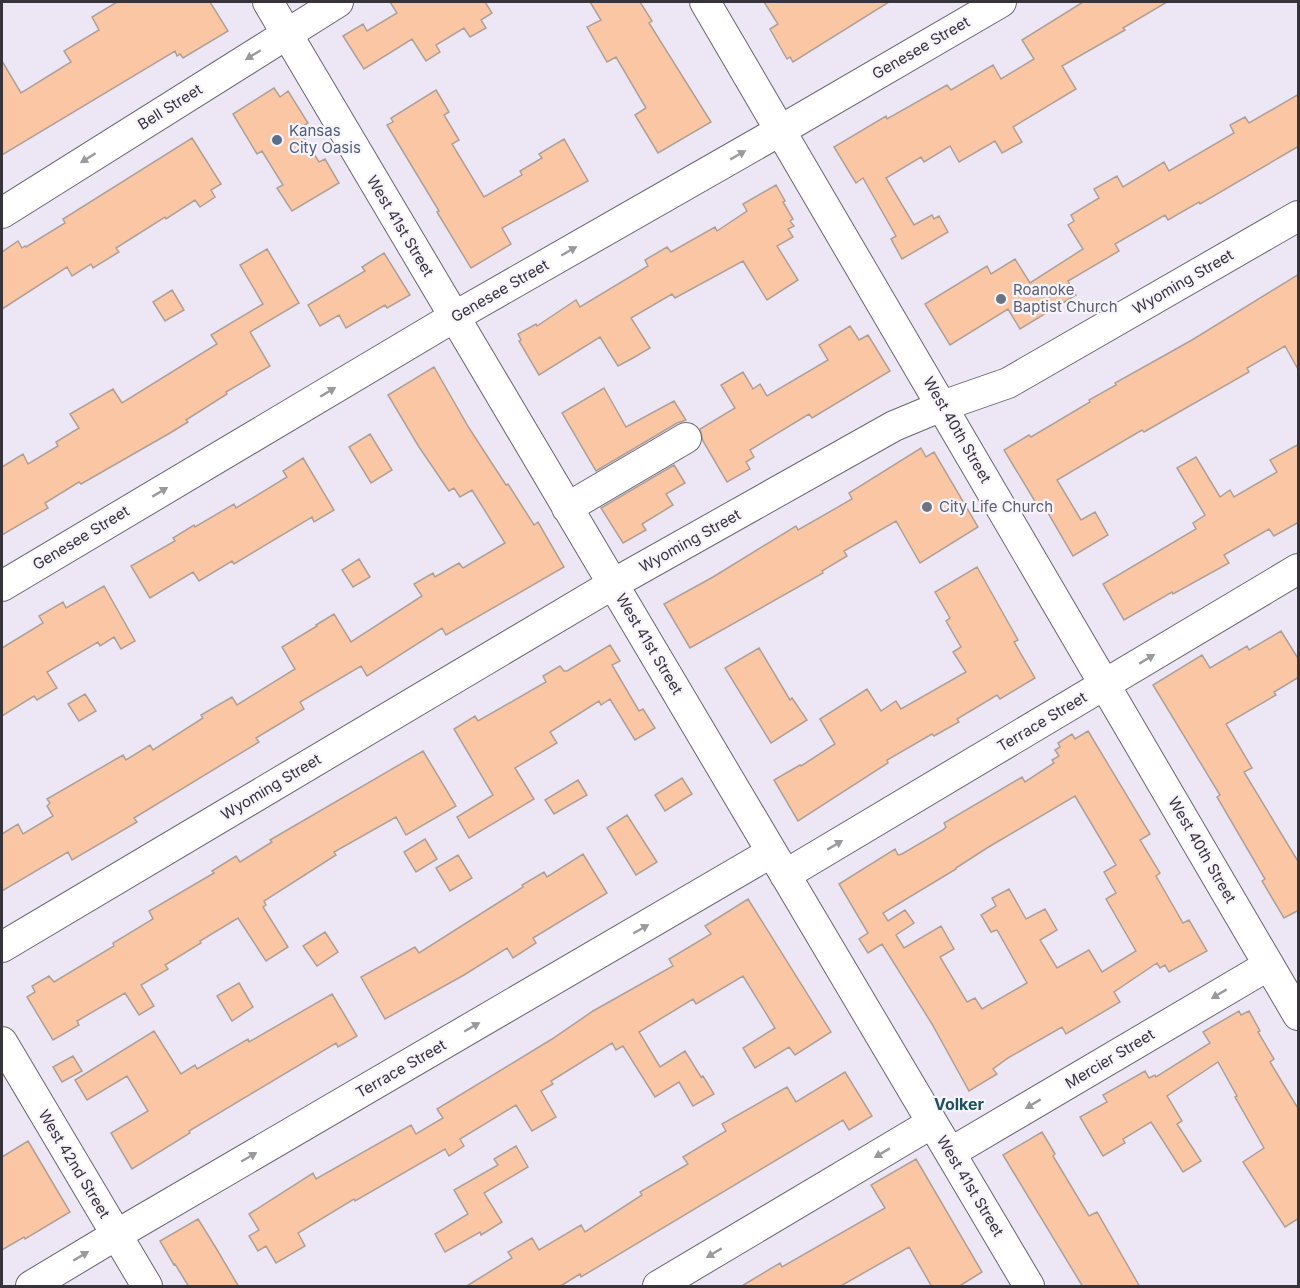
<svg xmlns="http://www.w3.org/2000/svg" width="1300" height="1288" font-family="Inter,sans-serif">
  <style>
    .building { fill: #fac6a4; stroke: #afa097; stroke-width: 1.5; fill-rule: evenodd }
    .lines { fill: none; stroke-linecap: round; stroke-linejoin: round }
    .minor-casing { stroke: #6b6673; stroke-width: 32 }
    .minor { stroke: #fff; stroke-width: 30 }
    .oneway { fill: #9a9a9c }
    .service-dot { fill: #5c6f8a; stroke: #f8f4fe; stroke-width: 2 }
    .worship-dot { fill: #6b7280; stroke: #f8f4fe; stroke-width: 2 }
    .labels { text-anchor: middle; stroke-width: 4.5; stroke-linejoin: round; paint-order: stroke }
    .street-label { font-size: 15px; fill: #36343a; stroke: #f8f4fe }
    .service-label { font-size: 15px; fill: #4e5e75; stroke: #f8f4fe; text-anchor: start }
    .worship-label { font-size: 15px; fill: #5b616d; stroke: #f8f4fe; text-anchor: start }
    .neighbourhood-label { font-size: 16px; font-weight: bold; fill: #1a535d; stroke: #f8f4fe }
  </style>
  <rect width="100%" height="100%" fill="#ece6f5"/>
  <path class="building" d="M117,2H210L228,31L183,58L180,54L177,56L175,51L2,155V61L21,93L71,62L64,51L99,30L92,17Z
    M390,2H485L492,13L481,20L486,28L470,37L464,28L436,45L440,52L426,61L412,39L364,69L343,36L363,24L367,31L397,13Z
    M590,2H640L652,21L649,23L711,122L658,153L635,115L646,108L616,57L607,62L587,27L601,20Z
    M764,2H889L793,62L790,57L787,59L770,29L778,24Z
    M1083,2H1167L1123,28L1125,30L1062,66L1076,89L1013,127L1022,142L1002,153L995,141L959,162L950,146L924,162L921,157L886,178L914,225L932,215L934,219L939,216L948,232L902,259L891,239L896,236L863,178L856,183L834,147L886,116L887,119L947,85L951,90L993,65L1001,79L1034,59L1022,40Z
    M274,88L280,97L288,91L308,123L298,129L319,162L325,159L339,183L292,211L277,188L283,185L262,151L257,154L233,114Z
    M436,90L449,112L444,115L459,140L452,144L484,197L522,175L520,171L542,158L539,154L564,139L588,181L502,228L511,244L471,268L437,212L439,211L387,125L393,122L391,118Z
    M1299,94V146L1200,204L1199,202L1168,220L1165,215L1115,244L1119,251L1068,281L1076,295L1020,329L1008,309L950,345L925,304L987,266L991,274L1015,259L1030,283L1083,249L1068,225L1074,221L1071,215L1099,198L1094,189L1117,176L1123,187L1164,162L1169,171L1234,133L1230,125L1245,117L1249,123Z
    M192,138L221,184L211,190L215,197L200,207L195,200L166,219L165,217L116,248L119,252L93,268L91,264L72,276L67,267L2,309V252L18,241L22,248L25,246L26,247L65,223L63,219Z
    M776,185L785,201L783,202L793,219L790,221L794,226L788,229L793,237L777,246L798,280L767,300L743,261L675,298L672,294L631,318L650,348L633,358L618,366L600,337L539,375L519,341L521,340L518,334L536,324L537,326L576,300L580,307L648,266L645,260L667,247L671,252L715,227L717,231L747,211L743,204Z
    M267,249L299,303L250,332L270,366L226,392L227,394L186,420L188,422L170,433L81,484L79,482L45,503L48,508L2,535V467L23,454L28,464L58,446L56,442L79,428L70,414L113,389L122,403L217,344L211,335L263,304L240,265Z
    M384,253L410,295L387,308L385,305L346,328L339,315L320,326L308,305L365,271L362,267Z
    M1299,274V371L1285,346L1247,368L1249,372L1144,432L1142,430L1057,480L1081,520L1095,512L1108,535L1073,556L1044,506L1039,508L1004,450L1029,435L1031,437L1090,402L1089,400L1116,385L1115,383L1192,340Z
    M172,290L184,310L165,321L153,302Z
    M850,326L859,340L868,335L890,371L812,418L809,414L750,450L754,457L746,462L750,469L727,482L703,441L700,429L735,408L721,385L743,372L753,389L760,384L767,396L828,360L819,345Z
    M434,367L469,428L506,485L508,484L534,525L538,522L564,567L446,635L442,628L367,676L361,666L300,702L304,709L256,738L259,742L134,818L137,822L72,860L68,852L2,891V834L18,824L23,834L53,816L47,806L50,803L47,799L123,755L126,760L150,745L153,750L203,718L201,715L232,697L237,705L295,669L282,647L317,626L316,625L334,614L351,642L422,596L414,584L433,573L435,577L459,563L463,568L505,543L472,490L460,497L454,488L449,491L419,447L388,395Z
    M604,388L626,427L674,401L686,420L677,423L596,471L562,413Z
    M370,434L392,470L371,483L349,447Z
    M1299,444V522L1274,536L1269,529L1224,555L1229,563L1173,594L1172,592L1124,620L1103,584L1196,529L1193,523L1205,515L1177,468L1196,457L1220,497L1230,490L1234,497L1277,472L1270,460Z
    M921,448L926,457L934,452L978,527L920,563L896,521L844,551L847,556L822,571L823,573L690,648L664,604L713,577L796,526L798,530L852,499L849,493Z
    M303,458L334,510L314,522L312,517L234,564L232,561L199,581L193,572L150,598L131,566L175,541L173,538L194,525L195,527L234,504L236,508L287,477L283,471Z
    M674,465L685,483L666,494L673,505L642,524L646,530L623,543L601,508Z
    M359,559L370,577L353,587L342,570Z
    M977,567L1018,640L1014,642L1035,678L1000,699L997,695L957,719L959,722L934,736L932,734L887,760L888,763L798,821L774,780L800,765L801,766L835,744L820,719L867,689L881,711L896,701L901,709L966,672L953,652L961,647L946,621L950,618L935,592Z
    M104,586L135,641L121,649L114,637L100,646L98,642L47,672L57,688L37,700L34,696L2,716V648L43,623L39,616L63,602L66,608Z
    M1281,631L1299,660V677L1274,692L1276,695L1226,724L1252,768L1244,772L1299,863V910L1284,918L1262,881L1265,879L1217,797L1220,795L1153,685L1202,655L1210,668L1247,646L1249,650Z
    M610,645L620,661L612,665L639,711L643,709L655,728L635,740L610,699L601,705L599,701L550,732L557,743L515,768L534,799L469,838L457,817L493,795L454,729L475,716L478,721L546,682L543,676L560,666L564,671H567Z
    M759,648L790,700L792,698L807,720L771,743L725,668Z
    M85,694L96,711L79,721L68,704Z
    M1088,731L1150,834L1140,840L1160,873L1156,876L1183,923L1189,920L1207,951L1169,972L1165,965L1160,968L1157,963L1114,992L1120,1002L1066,1034L1062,1027L1008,1058L993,1069L997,1074L969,1091L932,1024L882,944L868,953L859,939L868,933L839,884L895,849L898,855L902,854L943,830L946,827L944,823L1022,777L1025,782L1054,763L1052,760L1059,756L1055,750L1060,747L1058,743L1072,734L1075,739ZM1075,796L1116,865L1104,872L1116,893L1106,899L1136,951L1102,972L1089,950L1057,968L1040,940L1057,930L1045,909L1026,919L1009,889L992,898L996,906L981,915L991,932L997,930L1027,983L982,1009L975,998L967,1002L940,957L954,949L941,926L904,948L896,935L914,923L905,910L888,921L883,913L956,869V868L987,848Z
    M423,751L456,806L406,835L396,817L334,852L336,855L264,901L266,905L263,907L288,947L266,961L238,918L200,941L201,943L165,965L168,969L141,985L154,1006L139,1015L125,993L77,1021L79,1025L53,1040L27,997L35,992L32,986L49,976L54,982L114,946L113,943L153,919L149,911L214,873L212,871L236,856L240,862L272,842L270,840Z
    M682,778L692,794L665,811L655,795Z
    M578,780L587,795L554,814L545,800Z
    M627,815L657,862L636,875L607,828Z
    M425,839L437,859L416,872L404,852Z
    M583,854L607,893L533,938L536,943L513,958L507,948L464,975L385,1019L361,977L415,947L419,953L523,887L522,885L544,872L547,877Z
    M458,855L472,878L450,891L436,868Z
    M748,899L831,1032L795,1055L789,1047L755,1068L743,1048L775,1028L743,976L696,1004L693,999L639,1032L660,1067L685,1051L701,1077L703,1076L714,1094L693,1106L679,1082L655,1097L623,1046L616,1050L612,1043L551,1081L553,1084L541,1091L556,1117L532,1131L516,1105L460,1139L464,1146L449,1156L445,1149L355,1201L354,1199L298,1233L305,1246L276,1263L266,1246L258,1251L249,1236L259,1230L249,1214L313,1173L316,1179L411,1125L416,1134L443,1118L437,1109L552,1039L593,1011L673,966L669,959L711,934L705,926Z
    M325,932L338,952L317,966L303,946Z
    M239,983L253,1007L232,1021L217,996Z
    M332,994L357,1036L338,1047L336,1043L189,1131L190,1133L132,1169L111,1133L148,1111L127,1076L87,1100L75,1080L154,1031L181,1074L195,1065L197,1069L248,1039L249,1042Z
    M1239,1011L1241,1015L1249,1011L1260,1031L1258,1032L1274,1059L1270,1062L1299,1110V1218L1285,1227L1243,1162L1264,1148L1235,1097L1237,1096L1218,1062L1167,1096L1182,1121L1177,1124L1201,1161L1183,1172L1151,1122L1123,1139L1125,1143L1103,1156L1080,1117L1107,1102L1103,1095L1145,1071L1149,1078L1155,1075L1156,1077L1210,1043L1203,1032Z
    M73,1056L82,1071L62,1082L53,1067Z
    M845,1072L872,1116L849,1130L843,1120L581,1277L580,1274L559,1287H465L512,1258L508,1252L532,1238L539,1250L581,1225L585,1232L642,1195L640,1192L688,1164L683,1157L726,1131L722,1124L787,1087L796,1102Z
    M1042,1132L1055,1154L1053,1156L1089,1216L1097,1212L1140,1287H1083L1003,1155Z
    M28,1141L70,1212L25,1239L24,1237L2,1250V1157Z
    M516,1146L528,1167L484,1193L502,1222L481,1235L480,1232L445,1252L435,1234L468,1214L454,1190L498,1165L494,1159Z
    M916,1159L982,1272L958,1287H932L909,1247L839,1287H740L780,1263L782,1267L885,1208L871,1185Z
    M198,1219L216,1248L239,1287H189L175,1264L174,1265L160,1241Z"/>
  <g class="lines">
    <g class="minor-casing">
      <path id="minor" d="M268,2L1029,1286
        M705,2L1298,1015
        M2,213L338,2
        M567,508L686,438
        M2,586L454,317L762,141L1001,2
        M785,875L1298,569
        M2,947L613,584L894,426L942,406L1008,383L1298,216
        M2,1042L147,1286
        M950,1153L1269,965
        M31,1286L116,1235L772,852
        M658,1286L932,1123"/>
    </g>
    <use href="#minor" class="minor"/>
  </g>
  <defs><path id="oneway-solid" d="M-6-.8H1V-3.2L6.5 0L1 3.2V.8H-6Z" transform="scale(1.5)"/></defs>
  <g class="oneway">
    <use href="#oneway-solid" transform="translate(253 55) rotate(148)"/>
    <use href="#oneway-solid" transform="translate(738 155) rotate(-30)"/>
    <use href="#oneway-solid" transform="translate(88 158) rotate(148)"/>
    <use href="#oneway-solid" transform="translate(569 251) rotate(-30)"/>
    <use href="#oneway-solid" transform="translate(328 392) rotate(-31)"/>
    <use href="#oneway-solid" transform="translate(160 492) rotate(-31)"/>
    <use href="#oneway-solid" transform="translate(1147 659) rotate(-31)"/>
    <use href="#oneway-solid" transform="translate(835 845) rotate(-31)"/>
    <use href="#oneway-solid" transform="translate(641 929) rotate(-30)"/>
    <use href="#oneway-solid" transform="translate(1219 994) rotate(149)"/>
    <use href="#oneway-solid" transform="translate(472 1027) rotate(-30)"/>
    <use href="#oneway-solid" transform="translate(1033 1104) rotate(149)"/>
    <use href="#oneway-solid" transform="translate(882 1153) rotate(149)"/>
    <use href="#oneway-solid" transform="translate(249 1157) rotate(-30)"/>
    <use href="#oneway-solid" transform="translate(714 1253) rotate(149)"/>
    <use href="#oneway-solid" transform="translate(81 1256) rotate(-31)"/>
  </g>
  <circle class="service-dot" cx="277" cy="140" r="6"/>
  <g class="worship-dot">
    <circle cx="1001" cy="299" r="6"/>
    <circle cx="927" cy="507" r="6"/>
  </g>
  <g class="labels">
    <g class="street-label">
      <text transform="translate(921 48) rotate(-30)" y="5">Genesee Street</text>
      <text transform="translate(170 107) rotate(-32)" y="5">Bell Street</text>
      <text transform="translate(400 226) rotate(59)" y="5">West 41st Street</text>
      <text transform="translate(1183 282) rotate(-30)" y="5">Wyoming Street</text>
      <text transform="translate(500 291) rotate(-30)" y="5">Genesee Street</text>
      <text transform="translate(957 430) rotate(60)" y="5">West 40th Street</text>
      <text transform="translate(81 538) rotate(-31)" y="5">Genesee Street</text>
      <text transform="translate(690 541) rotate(-29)" y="5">Wyoming Street</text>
      <text transform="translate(649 644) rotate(59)" y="5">West 41st Street</text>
      <text transform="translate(1042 722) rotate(-31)" y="5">Terrace Street</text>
      <text transform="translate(271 787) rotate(-31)" y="5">Wyoming Street</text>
      <text transform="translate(1202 850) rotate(60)" y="5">West 40th Street</text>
      <text transform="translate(1110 1059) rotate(-31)" y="5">Mercier Street</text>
      <text transform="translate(401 1069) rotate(-30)" y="5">Terrace Street</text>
      <text transform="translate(74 1164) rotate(59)" y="5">West 42nd Street</text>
      <text transform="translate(970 1186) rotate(59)" y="5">West 41st Street</text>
    </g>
    <g class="service-label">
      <text x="289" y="136">Kansas<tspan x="289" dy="17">City Oasis</tspan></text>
    </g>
    <g class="worship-label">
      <text x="1013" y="295">Roanoke<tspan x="1013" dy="17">Baptist Church</tspan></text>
      <text x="939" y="512">City Life Church</text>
    </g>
    <g class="neighbourhood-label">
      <text x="959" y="1110">Volker</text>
    </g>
  </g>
  <rect width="1300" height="1288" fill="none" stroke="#36343a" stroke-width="6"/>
</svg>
